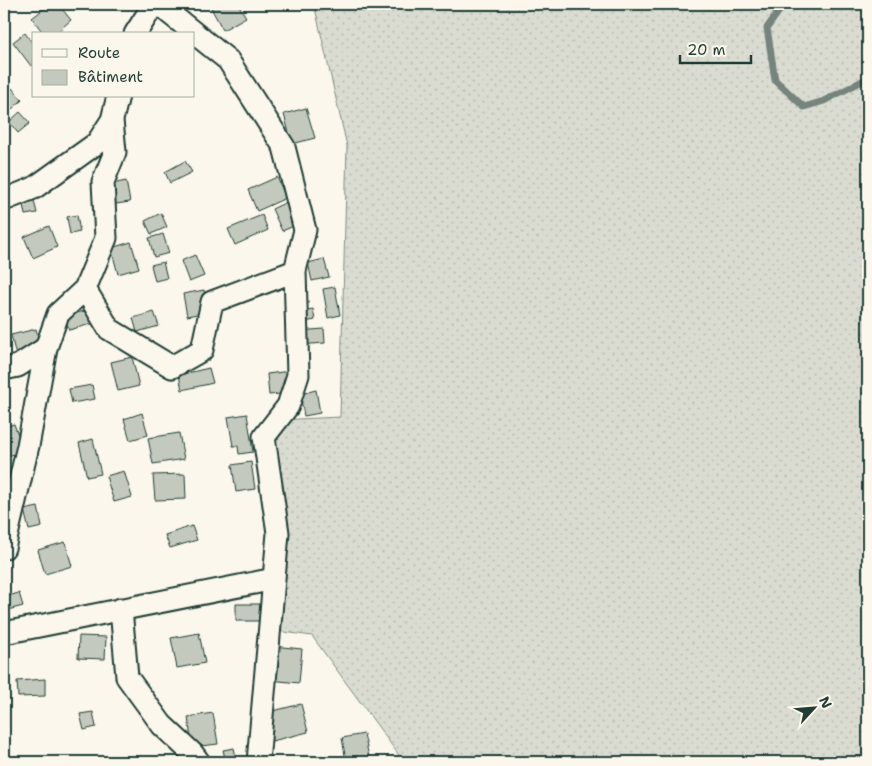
<svg xmlns="http://www.w3.org/2000/svg" width="872" height="766" font-family="'Shantell Sans',sans-serif">
  <style>
    .grass { fill: url(#grass-dots); stroke: #7d8c82 }
    .lines { fill: none; stroke-linecap: round; stroke-linejoin: round }
    .stream { stroke: #74847b; stroke-width: 7 }
    .building { fill: #c4c9be; stroke: #1f3d34 }
    .minor-casing { stroke: #1f3d34; stroke-width: 25 }
    .minor { stroke: #fbf7ec; stroke-width: 21 }
  </style>
  <defs>
    <pattern id="grass-dots" width="8" height="8" patternUnits="userSpaceOnUse" patternTransform="scale(1.25)"><rect width="8" height="8" fill="#dbdcd1"/><path d="M2 2h.1M6 6h.1" fill="none" stroke="#bcbeb4" stroke-width="1.8" stroke-linecap="round"/></pattern>
  </defs>
  <rect width="100%" height="100%" fill="#fbf7ec"/>
  <filter id="ink" filterUnits="userSpaceOnUse"><feTurbulence type="fractalNoise" baseFrequency=".02" numOctaves="2"/><feDisplacementMap in="SourceGraphic" scale="10" xChannelSelector="R" yChannelSelector="G"/><feConvolveMatrix kernelMatrix="1 2 1 2 8 2 1 2 1" color-interpolation-filters="sRGB"/></filter>
  <g filter="url(#ink)">
    <path class="grass" d="M314,4H868V762H399L401,758L312,636L270,630L278,533L264,437L277,420L340,417L347,146Z"/>
    <g class="lines">
      <path class="stream" d="M784,4L767,28L775,80L804,107L824,101L864,80H868"/>
    </g>
    <path class="building" d="M50,4H58L71,20L55,34H44L32,18Z
      M218,4H238L246,17L223,30L211,8Z
      M25,33L34,45V64L31,66L13,42Z
      M12,88L22,100L4,116V95Z
      M306,108L315,138L292,144L284,114Z
      M20,112L30,123L18,133L9,122Z
      M185,161L192,172L170,183L165,172Z
      M277,177L286,198L257,211L248,190Z
      M126,181L130,202L116,204L112,184Z
      M33,197L37,213L25,215L22,199Z
      M293,199L303,222L282,231L272,209Z
      M161,213L167,227L151,234L145,221Z
      M77,215L80,232L70,234L67,217Z
      M262,215L268,230L235,245L228,229Z
      M49,226L57,247L33,258L24,237Z
      M163,234L169,253L154,257L149,238Z
      M131,242L139,268L118,274L111,248Z
      M195,255L204,276L189,282L181,261Z
      M324,259L329,277L312,281L308,263Z
      M163,262L167,278L155,281L151,265Z
      M335,287L340,315L328,318L323,289Z
      M204,290L208,312L187,316L183,294Z
      M92,309L95,323L69,330L65,316Z
      M313,309L315,320L300,323L298,312Z
      M154,312L159,326L137,332L133,318Z
      M36,329L41,350L16,356L11,335Z
      M324,329L325,343L299,345L298,331Z
      M132,357L139,386L118,391L111,362Z
      M209,368L213,383L182,390L179,375Z
      M290,371L292,393L269,395L267,374Z
      M92,385L95,399L72,403L69,389Z
      M316,390L320,413L304,416L300,394Z
      M142,413L148,435L130,440L124,419Z
      M247,414L253,452L239,454L238,446H233L228,417Z
      M14,424L20,440L21,452L4,457V427Z
      M179,433L184,459L153,464L148,438Z
      M93,439L101,474L87,477L79,443Z
      M251,462L255,489L236,492L232,465Z
      M124,471L132,497L114,502L106,476Z
      M185,474L186,499L155,500L153,475Z
      M38,507L42,527L29,530L24,510Z
      M192,526L197,540L170,548L165,535Z
      M65,542L72,566L45,574L38,550Z
      M19,593L23,606L4,611V597Z
      M236,604H266V621H236Z
      M199,633L205,663L177,668L171,638Z
      M79,636L106,637L105,659L78,658Z
      M273,646L302,649L299,683L270,680Z
      M45,679V696L18,697L17,681Z
      M301,704L308,732L272,741L265,713Z
      M93,712L96,727L84,730L80,714Z
      M213,713L218,744L192,747L188,717Z
      M364,734L369,757L346,761L342,738Z
      M234,748L237,762H226L223,750Z"/>
    <g class="lines">
      <g class="minor-casing">
        <path id="minor" d="M158,4L228,60L284,147L305,230L295,271L298,375L288,406L264,437L278,533L258,762
          M135,34L154,4
          M118,96L112,120L115,152L103,182L106,238L85,289L109,329L172,367L202,350L212,302L295,271
          M4,200L34,188L97,143L112,120
          M4,369L18,366L46,348L58,314L85,289
          M4,548L28,446L46,348
          M121,609L127,677L162,725L193,754L199,762
          M4,633L274,579"/>
      </g>
      <use href="#minor" class="minor"/>
    </g>
  </g>
  <rect width="872" height="766" fill="none" stroke="#fbf7ec" stroke-width="20"/>
  <rect x="10" y="10" width="852" height="746" fill="none" stroke="#1f3d34" stroke-width="2" filter="url(#ink)"/>
  <rect x="32" y="32" width="162" height="65" fill="#fbf7ec" stroke="#a3ada2"/>
  <rect x="42" y="49" width="25" height="8" fill="#fbf7ec" stroke="#a3ada2"/>
  <text x="78" y="58" font-size="15" fill="#1f3d34">Route</text>
  <rect x="42" y="70" width="25" height="15" fill="#c4c9be" stroke="#a3ada2"/>
  <text x="78" y="82" font-size="15" fill="#1f3d34">Bâtiment</text>
  <g transform="translate(814 708) rotate(64)" stroke="#fbf7ec" stroke-width="4" paint-order="stroke">
  <path d="M0-4L9 19L0 12L-9 19Z" fill="#1f3d34"/>
  <text y="-8" font-size="14" font-weight="bold" text-anchor="middle" fill="#1f3d34">N</text>
  </g>
  <path d="M680 55v8h71v-8" fill="none" stroke="#1f3d34" stroke-width="2.5"/>
  <text x="687" y="55" font-size="15" fill="#1f3d34" stroke="#fbf7ec" stroke-width="4" paint-order="stroke">20 m</text>
</svg>
